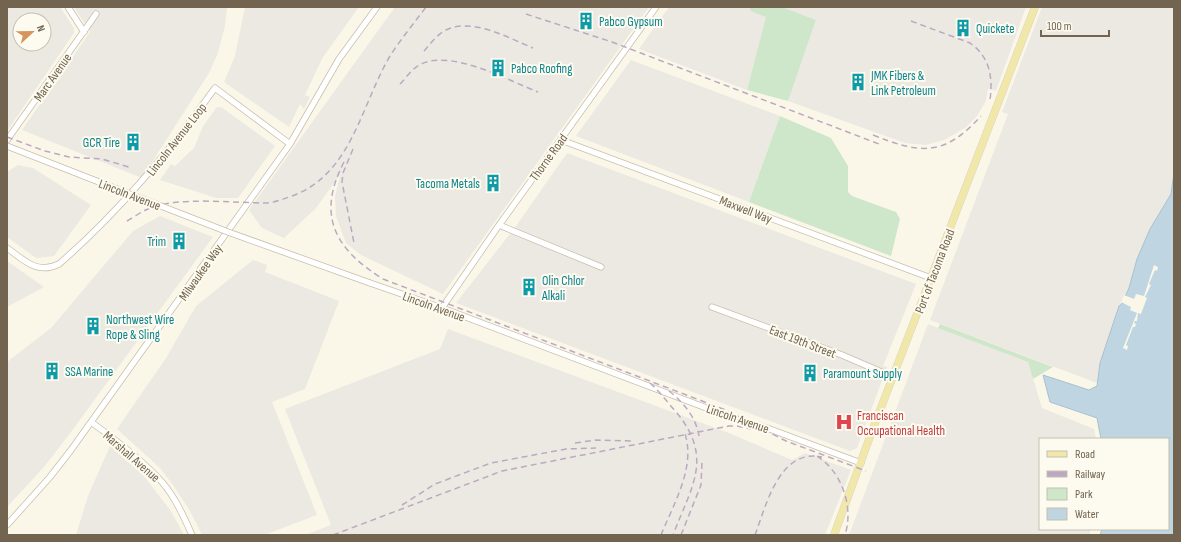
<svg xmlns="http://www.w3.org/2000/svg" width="1181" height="542" font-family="'Sofia Sans Condensed',sans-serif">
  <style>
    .industrial { fill: #ebe9e1; fill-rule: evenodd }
    .green { fill: #cee6c9 }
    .water { fill: #bfd5e2; stroke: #a7c1d2 }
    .pier { fill: #faf7e9 }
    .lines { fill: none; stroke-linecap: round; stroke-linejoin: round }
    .minor-casing { stroke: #c8bfad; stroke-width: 7 }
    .major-casing { stroke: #d8d4ce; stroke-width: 8 }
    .minor { stroke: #fff; stroke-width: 5.5 }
    .major { stroke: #f1e7a9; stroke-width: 7 }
    .rail { stroke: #bda8c3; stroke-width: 1.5; stroke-dasharray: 6 4; stroke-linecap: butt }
    .minor-bridge-casing { stroke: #c8bfad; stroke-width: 7; stroke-linecap: butt }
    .minor-bridge { stroke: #fff; stroke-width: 5.5 }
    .labels { text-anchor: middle; stroke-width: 4; stroke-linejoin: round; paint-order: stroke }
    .culture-label { font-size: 13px; fill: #0d838f; stroke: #fdfbef; text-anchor: start }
    .street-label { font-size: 13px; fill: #72644f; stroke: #fdfbef }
    .health-label { font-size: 13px; fill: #be3a42; stroke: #fdfbef; text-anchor: start }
  </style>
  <rect width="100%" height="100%" fill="#faf7e9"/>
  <path class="industrial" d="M7,7H60L74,28V33L7,131ZM20,20H44V44H20Z
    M74,7H227L225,26L218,53L209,73L142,178L22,130L90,32Z
    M245,7H359L323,57L305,95L310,97L304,109L300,104L289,127L224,82L235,56Z
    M395,7H649L443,294L361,255L346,243L336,216L335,197L340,175L316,208L284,238L262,228L249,210Z
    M669,7H769L747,90L639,49Z
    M782,7H1026L996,91L988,89L986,101L977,116L965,128L944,140L926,145L905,143L788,101L816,20Z
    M1042,7H1174V173L1171,193L1150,229L1137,259L1129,288L1122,304L1119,306L1100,363L1097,383L930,320L1008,114L1002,112Z
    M631,60L780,116L749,202L576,136Z
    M217,107H221L275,146L238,198H216L160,180L171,164L175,166L194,148L203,126Z
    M567,153L916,284L883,366L887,367L857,448L850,451L456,303L516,226Z
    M18,165L33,168L91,205L54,256L36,258L7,237V172Z
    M160,216L213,237L74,428L44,467L7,507V362L51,328L133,231Z
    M253,260L267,265L265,272L339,301L305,389L272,402L317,515L264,535H202L190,511L173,485L160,468L117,429L166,358L196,306Z
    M7,261L44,287L7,307Z
    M928,324L1028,362L1042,408L1094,429L1096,439H1040V529H1090V535H849Z
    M448,329L729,433L792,460L805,453L851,470L825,535H305L331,525L285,409L440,349Z
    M110,446L143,475L171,511L184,535H76L88,496Z"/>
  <path class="green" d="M749,7H782L816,20L788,101L747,90L766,17L751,11Z
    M780,116L831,138L848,166V192L852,196L896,212L900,219L891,256L749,202Z
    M940,324L1053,367L1033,379L1028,362L938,328Z"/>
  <path class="water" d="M1174,173V535H1100L1102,529H1168V439H1101L1097,418L1050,402L1043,375L1089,390L1097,386L1100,363L1119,306L1122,304L1129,288L1137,259L1150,229L1171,194Z"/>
  <path class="pier" d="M1154,265L1158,267L1157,271L1155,270L1149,284L1151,285L1145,297L1147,298L1141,314L1138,313L1137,321H1135L1134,323L1136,324L1135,327H1133L1126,345L1128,346L1127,350L1123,348L1137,313L1130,310L1131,307L1121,302L1124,295L1134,299L1136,294L1144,296Z"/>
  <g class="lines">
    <g class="minor-casing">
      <path id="minor" d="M68,7L84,32
        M7,140L96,14
        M561,140L931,278
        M7,146L99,182
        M499,225L601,267
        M7,248C24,260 37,275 59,264C119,212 169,152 215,88L290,144
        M370,283L442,308L725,415L767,428L861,463
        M712,307L842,355L893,377
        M442,308L497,228L656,7
        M91,422C116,440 141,459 162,482C175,497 184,517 192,535
        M7,525L50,477L71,450L290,144L339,59L377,7"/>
    </g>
    <g class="major-casing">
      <path id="major" d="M834,535L872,431L1035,7"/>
    </g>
    <use href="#minor" class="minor"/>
    <use href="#major" class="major"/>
    <path class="rail" d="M526,14L612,42L879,144
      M911,21L970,43C990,57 993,77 990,100
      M424,51C430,44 436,36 444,31C471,16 508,38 533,48
      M400,84C406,78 411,70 419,65C450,48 507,80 538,92
      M873,135C921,154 944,157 981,116
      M7,137L45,151L69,157L102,159L132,168
      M353,149L343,173L342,182L354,243
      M344,162C316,216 335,249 383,279L723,409L786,441L866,471
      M127,221C134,217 141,212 148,209C177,196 233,203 265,203C274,203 283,199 292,196C352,174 361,105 390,56C401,39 414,23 426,7
      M650,383C660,392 668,403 677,413C714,459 691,487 673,535
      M669,391C683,402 696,417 699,436
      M575,443L596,440L631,441
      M817,456C842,472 854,507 845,535
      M402,505L435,484L491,463L566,449L596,448
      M333,535L502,471L729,426H737L756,430
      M661,535C674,503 697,465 684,431
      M681,535L701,485L702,462
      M755,535C766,506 779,448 822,457"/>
    <g class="minor-bridge-casing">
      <path id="minor-bridge" d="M99,182L228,232L370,283"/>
    </g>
    <use href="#minor-bridge" class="minor-bridge"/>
  </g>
  <defs>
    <g id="building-bare" transform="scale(1.38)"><path d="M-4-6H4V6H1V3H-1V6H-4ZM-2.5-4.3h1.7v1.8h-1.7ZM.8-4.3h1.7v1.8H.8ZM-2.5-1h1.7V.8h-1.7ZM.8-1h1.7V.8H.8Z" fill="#0f9aa8" stroke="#fdfbef" stroke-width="2.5" paint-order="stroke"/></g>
    <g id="hospital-bare" transform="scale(1.38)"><path d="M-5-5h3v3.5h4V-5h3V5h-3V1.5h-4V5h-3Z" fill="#e0444e" stroke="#fdfbef" stroke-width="2.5" paint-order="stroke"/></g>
  </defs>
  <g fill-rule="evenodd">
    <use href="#building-bare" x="586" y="21"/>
    <use href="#building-bare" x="963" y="28"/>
    <use href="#building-bare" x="498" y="68"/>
    <use href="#building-bare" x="858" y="82"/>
    <use href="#building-bare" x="133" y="142"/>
    <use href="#building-bare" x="493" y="183"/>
    <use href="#building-bare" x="179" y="241"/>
    <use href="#building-bare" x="529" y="287"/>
    <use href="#building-bare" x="93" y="326"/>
    <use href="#building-bare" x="52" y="371"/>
    <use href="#building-bare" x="810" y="373"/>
    <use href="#hospital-bare" x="844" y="422"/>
  </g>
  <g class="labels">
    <g class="culture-label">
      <text x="599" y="26">Pabco Gypsum</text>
      <text x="976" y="33">Quickete</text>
      <text x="511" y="73">Pabco Roofing</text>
      <text x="871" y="80">JMK Fibers &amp;<tspan x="871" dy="15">Link Petroleum</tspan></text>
      <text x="120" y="147" text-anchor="end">GCR Tire</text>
      <text x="480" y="188" text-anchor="end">Tacoma Metals</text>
      <text x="166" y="246" text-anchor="end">Trim</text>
      <text x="542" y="285">Olin Chlor<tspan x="542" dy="15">Alkali</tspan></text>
      <text x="106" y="324">Northwest Wire<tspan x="106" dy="15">Rope &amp; Sling</tspan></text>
      <text x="65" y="376">SSA Marine</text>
      <text x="823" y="378">Paramount Supply</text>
    </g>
    <g class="street-label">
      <text transform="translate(52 77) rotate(-55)" y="5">Marc Avenue</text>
      <text transform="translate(176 139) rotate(-52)" y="5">Lincoln Avenue Loop</text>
      <text transform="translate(548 157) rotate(-54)" y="5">Thorne Road</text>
      <text transform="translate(130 194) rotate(21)" y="5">Lincoln Avenue</text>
      <text transform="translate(746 209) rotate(21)" y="5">Maxwell Way</text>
      <text transform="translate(934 271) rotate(-69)" y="5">Port of Tacoma Road</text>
      <text transform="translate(200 272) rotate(-55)" y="5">Milwaukee Way</text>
      <text transform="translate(434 306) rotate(20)" y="5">Lincoln Avenue</text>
      <text transform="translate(803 341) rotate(21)" y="5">East 19th Street</text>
      <text transform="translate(738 418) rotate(19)" y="5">Lincoln Avenue</text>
      <text transform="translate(132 456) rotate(41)" y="5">Marshall Avenue</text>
    </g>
    <g class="health-label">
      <text x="857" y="420">Franciscan<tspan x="857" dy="15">Occupational Health</tspan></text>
    </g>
  </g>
  <rect width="1181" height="542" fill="none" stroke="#72644f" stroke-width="16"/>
  <rect x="1039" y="438" width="130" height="92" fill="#fdfbef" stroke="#c5bfaf"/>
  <rect x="1047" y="451" width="20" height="6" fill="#f1e7a9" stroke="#c5bfaf"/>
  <text x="1075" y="458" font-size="12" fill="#72644f">Road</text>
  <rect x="1047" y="471" width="20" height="6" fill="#bda8c3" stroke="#c5bfaf"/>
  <text x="1075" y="478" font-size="12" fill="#72644f">Railway</text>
  <rect x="1047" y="488" width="20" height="12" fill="#cee6c9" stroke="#c5bfaf"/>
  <text x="1075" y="498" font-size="12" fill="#72644f">Park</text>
  <rect x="1047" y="508" width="20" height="12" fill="#bfd5e2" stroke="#c5bfaf"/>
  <text x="1075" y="518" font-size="12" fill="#72644f">Water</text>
  <g transform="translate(32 32) rotate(68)"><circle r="19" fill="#fdfbef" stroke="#c5bfaf"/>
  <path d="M0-3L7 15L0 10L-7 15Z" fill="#d6945c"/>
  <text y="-6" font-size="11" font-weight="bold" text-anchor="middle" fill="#72644f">N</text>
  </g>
  <path d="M1041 30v6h68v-6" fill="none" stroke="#72644f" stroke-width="2"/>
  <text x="1047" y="30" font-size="12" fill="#72644f" stroke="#fdfbef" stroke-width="3" paint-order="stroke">100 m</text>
</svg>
